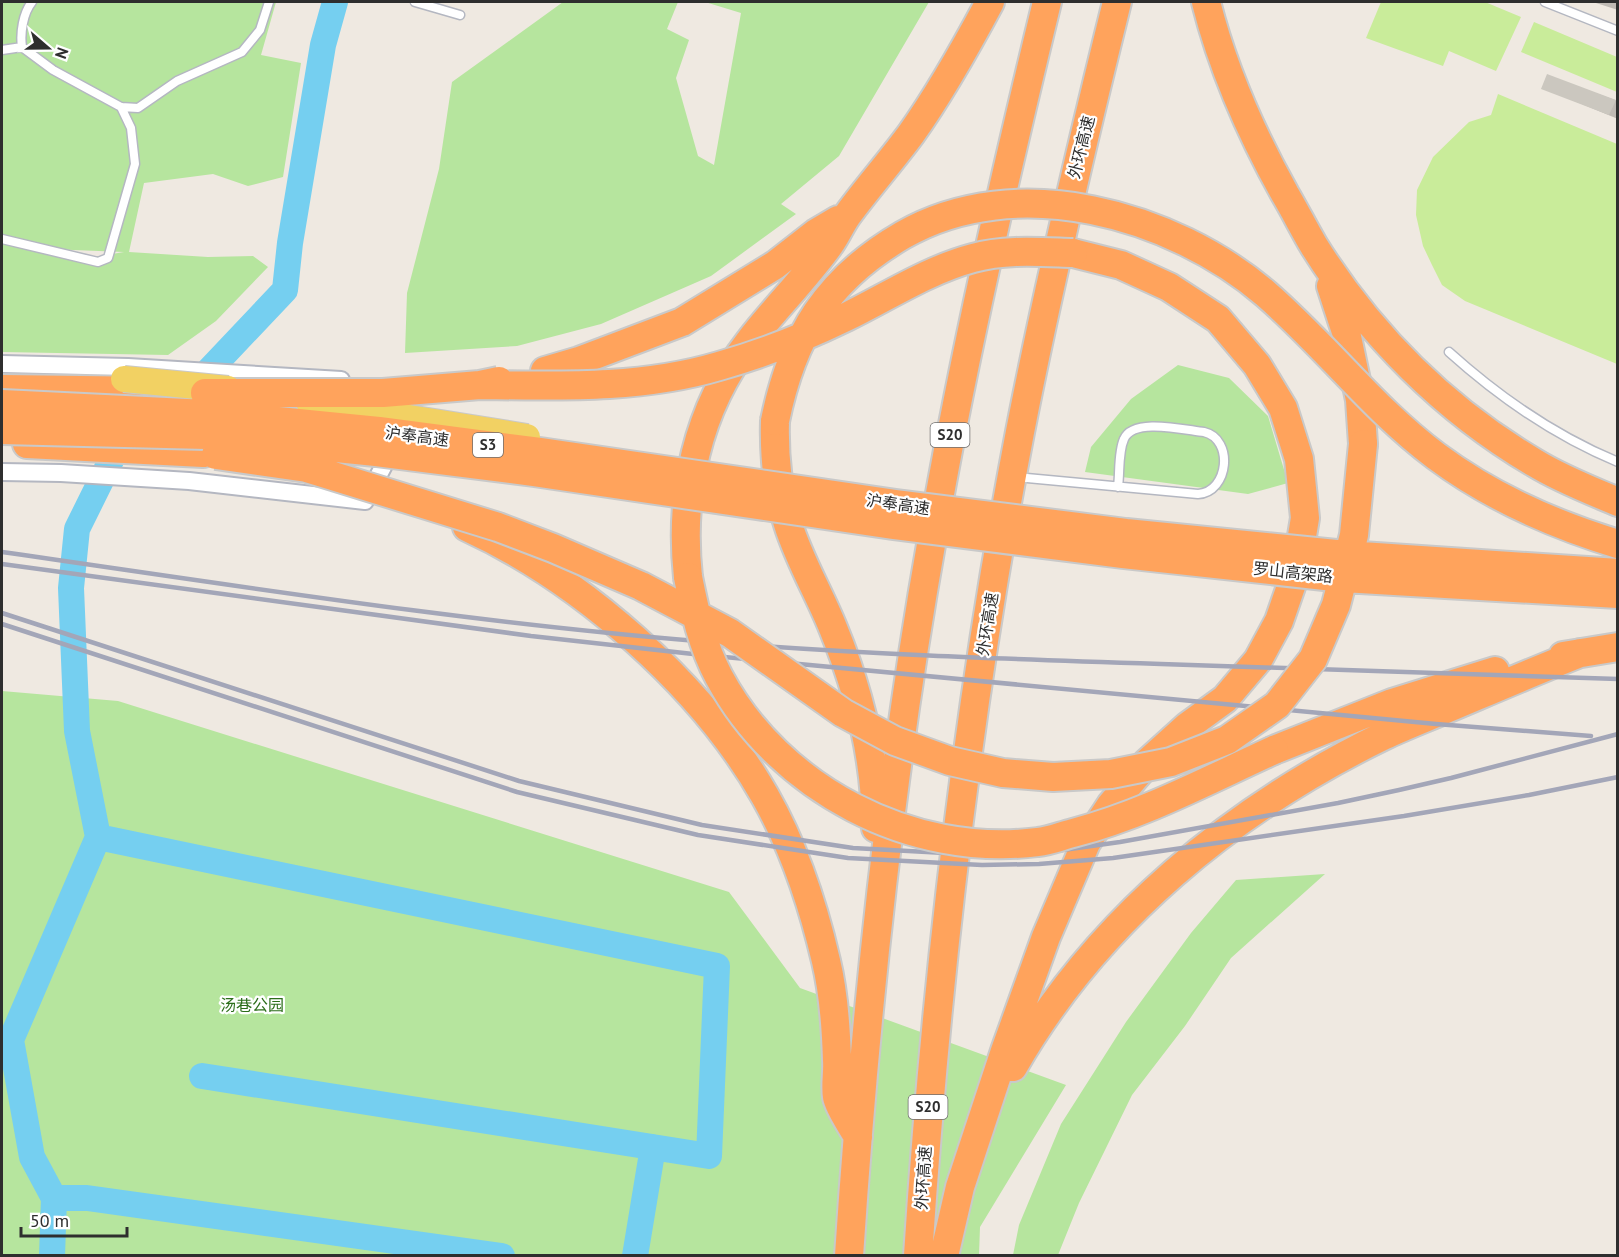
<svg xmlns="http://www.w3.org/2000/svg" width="1619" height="1257" font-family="'PT Sans','Noto Sans SC',sans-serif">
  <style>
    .green { fill: #b6e59e; fill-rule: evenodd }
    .pitch { fill: #c9ec9a }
    .shadow { fill: #0003 }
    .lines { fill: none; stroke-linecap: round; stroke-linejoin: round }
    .river { stroke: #75cff0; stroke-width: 26 }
    .building { fill: #cbc7bf }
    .lane-casing { stroke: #b4b7c1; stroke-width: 11 }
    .street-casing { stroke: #b4b7c1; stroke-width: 20 }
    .highway-casing { stroke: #c9c9c9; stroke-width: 32 }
    .lane { stroke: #fff; stroke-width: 8 }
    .street { stroke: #fff; stroke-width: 16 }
    .highway { stroke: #ffa35c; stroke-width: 28 }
    .rail { stroke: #a3a6b8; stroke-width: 4.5 }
    .primary-bridge-casing { stroke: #c9c9c9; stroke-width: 28; stroke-linecap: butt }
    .highway-bridge-casing { stroke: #c9c9c9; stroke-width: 32; stroke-linecap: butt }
    .primary-bridge { stroke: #f2d163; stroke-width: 26 }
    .highway-bridge { stroke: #ffa35c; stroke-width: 28 }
    .labels { text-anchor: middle; stroke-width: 4.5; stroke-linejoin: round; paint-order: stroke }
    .shield { fill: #fff; stroke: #6d6d6d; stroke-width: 1.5 }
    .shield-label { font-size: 15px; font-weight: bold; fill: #2e2e2e }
    .street-label { font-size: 16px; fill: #2e2e2e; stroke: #fff }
    .park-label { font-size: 16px; fill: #2c6e1b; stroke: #fff }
  </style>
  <rect width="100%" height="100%" fill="#efe9e1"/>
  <path class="green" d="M2,2H276L261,55L301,63L283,177L248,186L213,174L144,183L129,252L208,257L253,256L268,267L216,321L168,355L2,352ZM48,249L124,252L82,259Z
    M563,2H678L667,29L689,40L676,78L698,156L714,165L741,13L705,2H929L839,156L781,204L796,214L711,276L601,324L517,346L405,353L407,293L439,169L452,82Z
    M1178,365L1229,378L1268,416L1288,483L1248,494L1085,472L1091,447L1131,399Z
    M2,691L118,701L729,892L800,988L1066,1085L980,1227L979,1255H2Z
    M1325,874L1231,958L1185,1026L1132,1095L1079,1203L1058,1255H1013L1019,1225L1061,1124L1126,1022L1191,933L1236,880Z"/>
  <path class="pitch" d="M1381,2H1485L1521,17L1496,71L1449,51L1443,66L1366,38Z
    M1534,22L1617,57V92L1521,52Z
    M1498,94L1617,144V364L1465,301L1442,285L1432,265L1423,246L1416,215L1417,190L1433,157L1469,122L1491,115Z"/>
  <path class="shadow" d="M1593,2H1618V10L1596,3Z
    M1547,76L1618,101V119L1543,88Z"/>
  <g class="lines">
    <path class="river" d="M98,837L717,966L709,1156L202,1076
      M54,1198H87L502,1256
      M52,1256L54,1198L32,1157L11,1040L98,837L77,731L71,588L77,529L122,438L146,416L198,382L285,290L290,243L323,45L335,2
      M635,1256L653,1147"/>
  </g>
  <path class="building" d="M1547,74L1616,100L1609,115L1541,89Z"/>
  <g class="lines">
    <g class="lane-casing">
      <path id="lane" d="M32,2C23,13 20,33 22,47L53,70L121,107L138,108L177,81L242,52L260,30L269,2
        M415,2L460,15
        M1545,2L1618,31
        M2,50L22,47
        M2,239L98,262L108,258L135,164L131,128L121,107
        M1449,352C1499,397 1555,436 1618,462
        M1016,477L1198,494C1229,492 1234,439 1204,432C1185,430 1133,417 1124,439C1118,452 1120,472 1118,487"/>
    </g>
    <g class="street-casing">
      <path id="street" d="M2,364L128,367L341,380
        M2,472L61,473L189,481L365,501L393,448"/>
    </g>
    <g class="highway-casing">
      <path id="highway" d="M1206,2C1223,70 1251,133 1285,194C1295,211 1304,229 1314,246C1370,335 1445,410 1535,463C1561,479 1590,490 1618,502
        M1331,286L1346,332L1360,400L1363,444
        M545,371L579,361L682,322L775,265L816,233L838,220
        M2,389L158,391
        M775,421C774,456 777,490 788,524C799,560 819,593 833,628C859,691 876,760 876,828
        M27,444L203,453
        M467,527C582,580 702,685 765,796C794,847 813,905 826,961C834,994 836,1027 837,1060C838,1072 835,1085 837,1097C839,1108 852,1126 858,1137
        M688,577C679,494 697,409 749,342C775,308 806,278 830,244C837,234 842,222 849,213C869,186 891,161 911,134C941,92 966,47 990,2
        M1563,656L1618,647
        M1274,750L1392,703L1495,671
        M1013,1067C1097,920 1233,809 1383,736C1404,726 1425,718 1446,709C1491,690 1535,671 1580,653
        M849,1256C865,1015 890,776 932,539C963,358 1004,180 1047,2
        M918,1256C936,979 968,704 1020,432C1048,287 1082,144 1117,2
        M944,1256L960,1187L1005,1051L1046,937L1086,843L1111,805L1147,763L1188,726L1225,699L1258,660L1279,621L1296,572L1305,518L1299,459L1283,408L1257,365L1218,319L1169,287L1121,265L1073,253"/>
    </g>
    <use href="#lane" class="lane"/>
    <use href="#street" class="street"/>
    <use href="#highway" class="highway"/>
    <path class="rail" d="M2,552C233,585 464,622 697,641C851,654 1006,659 1161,664C1313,669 1465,674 1618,679
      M2,564L531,636L693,654L1436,724L1591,736
      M2,613L519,781L702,825L853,848L982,855L1056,851L1120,842L1338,803L1399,790L1451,778L1618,734
      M2,624L517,792L698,835L848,858L982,865L1039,864L1113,858L1404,816L1529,795L1618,777"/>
    <g class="primary-bridge-casing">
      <path id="primary-bridge" d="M124,379L228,389
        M309,402L527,437"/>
    </g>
    <g class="highway-bridge-casing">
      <path id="highway-bridge" d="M480,385C560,386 642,389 719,366C762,354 805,337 846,317C887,297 928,270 973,258C1005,249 1040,252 1073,253
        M205,393H383L480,385L499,381
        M2,404L207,414L379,431L540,452L896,504L1126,533L1346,555L1618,573
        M775,421C792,336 827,279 903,235C1016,170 1173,214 1266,294C1326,346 1373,409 1436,456C1491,497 1552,524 1618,544
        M2,430L207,435L376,452L534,472L893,525L1123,554L1343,578L1618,594
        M216,455L307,468L498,527L553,548L641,586L730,633L843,713L895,741L950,761L1003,773L1053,777L1111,774L1171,762L1227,740L1277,705L1313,659L1336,605L1354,535L1363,444
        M688,577C695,612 702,645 719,677C779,789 911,858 1038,842C1050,841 1061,836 1073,833C1143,815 1208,780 1274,750"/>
    </g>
    <use href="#primary-bridge" class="primary-bridge"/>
    <use href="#highway-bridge" class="highway-bridge"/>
  </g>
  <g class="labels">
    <g class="shield">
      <rect x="930.5" y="423" width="39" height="24" rx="4.5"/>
      <rect x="473" y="433" width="30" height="24" rx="4.5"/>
      <rect x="908.5" y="1095" width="39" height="24" rx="4.5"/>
    </g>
    <g class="shield-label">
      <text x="950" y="440">S20</text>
      <text x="488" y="450">S3</text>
      <text x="928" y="1112">S20</text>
    </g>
    <g class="street-label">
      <text transform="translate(1081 147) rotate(-76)" y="6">外环高速</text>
      <text transform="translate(417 436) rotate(7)" y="6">沪奉高速</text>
      <text transform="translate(898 504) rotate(8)" y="6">沪奉高速</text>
      <text transform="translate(1293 572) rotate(6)" y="6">罗山高架路</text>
      <text transform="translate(987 624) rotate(-81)" y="6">外环高速</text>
      <text transform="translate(923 1178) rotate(-86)" y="6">外环高速</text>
    </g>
    <g class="park-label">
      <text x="252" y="1011">汤巷公园</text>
    </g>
  </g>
  <rect width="1619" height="1257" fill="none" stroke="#2e2e2e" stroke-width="6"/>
  <g transform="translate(48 48) rotate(110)" stroke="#ffffff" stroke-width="4.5" paint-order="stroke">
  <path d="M0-4.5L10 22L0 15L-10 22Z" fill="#2e2e2e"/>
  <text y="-9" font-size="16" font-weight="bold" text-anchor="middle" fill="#2e2e2e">N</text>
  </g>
  <path d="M21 1227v9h106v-9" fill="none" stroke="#2e2e2e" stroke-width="3"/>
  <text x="30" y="1227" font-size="18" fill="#2e2e2e" stroke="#ffffff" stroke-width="4.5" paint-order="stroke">50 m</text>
</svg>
